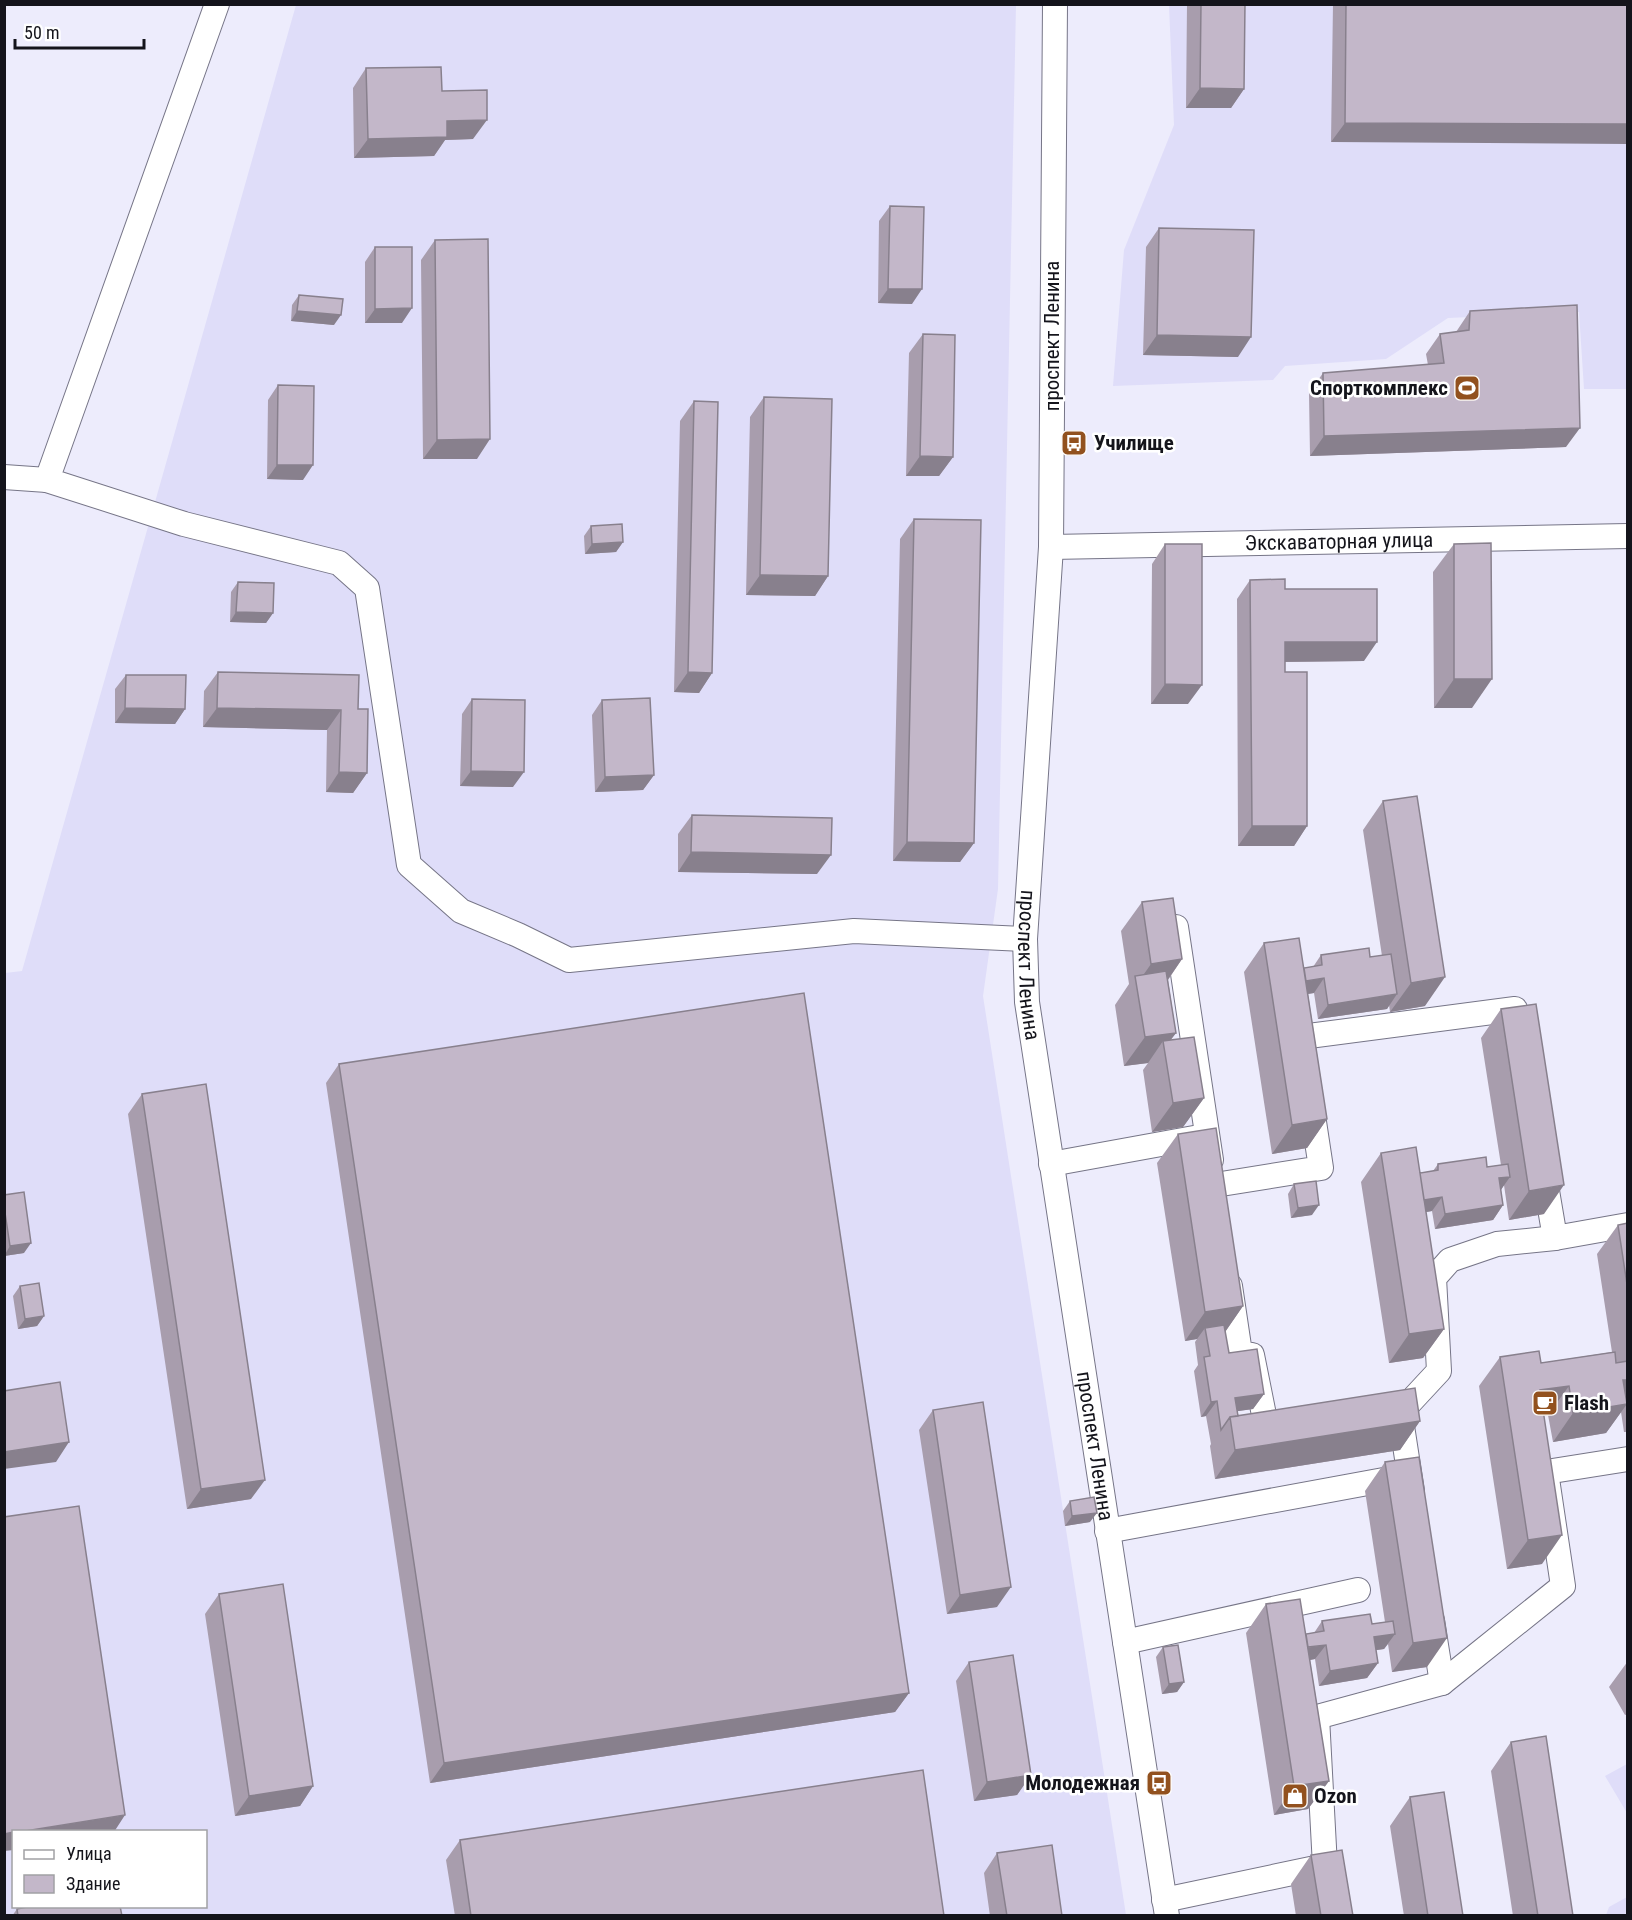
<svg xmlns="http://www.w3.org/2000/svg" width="1632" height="1920" font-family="'Roboto Condensed',sans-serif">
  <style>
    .built { fill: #dfddf9; fill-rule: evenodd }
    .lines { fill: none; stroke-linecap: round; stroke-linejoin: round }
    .minor-casing { stroke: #767587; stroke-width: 26 }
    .minor { stroke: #fff; stroke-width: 24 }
    .wall { fill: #a89dad }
    .shaded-wall { fill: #88808d }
    .building { fill: #c3b7c9; stroke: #88808d; stroke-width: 1.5 }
    .labels { text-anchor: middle; stroke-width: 5; stroke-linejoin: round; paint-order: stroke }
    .street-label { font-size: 21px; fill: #14141b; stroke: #fff }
    .poi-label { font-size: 21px; font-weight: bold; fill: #14141b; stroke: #fff; text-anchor: start }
  </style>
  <rect width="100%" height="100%" fill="#edecfc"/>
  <path class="built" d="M296,5H1016L998,889L983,996L1126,1915L5,1916V973L22,971ZM14,1832H206V1906H14Z
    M1169,5H1627V389H1584L1579,312L1448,318L1386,359L1285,366L1273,380L1113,386L1124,250L1174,125Z
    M1627,1764V1813L1605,1776Z
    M1627,1897V1915H1606L1609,1907Z"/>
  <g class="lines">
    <g class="minor-casing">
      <g id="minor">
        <path d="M217,4L47,480L184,524L339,563L367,588L409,865L461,911L518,935L569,960L854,931L1025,939"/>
        <path id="s1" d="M1055,4L1051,547L1025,939L1027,1002L1167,1916"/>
        <path d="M4,477L47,480"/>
        <path id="s2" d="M1051,547L1628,536"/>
        <path d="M1176,927L1211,1160"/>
        <path d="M1304,1056L1301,1037L1515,1009L1518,1027"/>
        <path d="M1051,1164L1205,1136"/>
        <path d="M1544,1173L1555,1238L1628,1225"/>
        <path d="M1215,1185L1321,1168L1311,1102"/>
        <path d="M1230,1286L1240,1353L1252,1355L1268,1435L1277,1433"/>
        <path d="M1400,1413L1412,1491"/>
        <path d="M1391,1415L1400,1413L1439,1371L1434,1278L1450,1260L1497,1244L1555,1238"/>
        <path d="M1107,1531L1400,1477"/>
        <path d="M1432,1620L1442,1683"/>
        <path d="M1125,1642L1358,1590"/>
        <path d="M1164,1900L1325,1866"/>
        <path d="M1334,1916L1325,1866L1317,1717L1442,1683L1563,1586L1546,1472L1628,1459"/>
      </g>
    </g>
    <use href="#minor" class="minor"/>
  </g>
  <path class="wall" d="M1187,4H1245L1244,89L1231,108H1186Z
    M1333,4H1628L1331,142Z
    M366,68L442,91L473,139L445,140L434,156L354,158L353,88Z
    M890,206L912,304L878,303L879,221Z
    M1159,228L1238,357L1143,355L1146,247Z
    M435,240L477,459H423L421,260Z
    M375,247L402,323H365V262Z
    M299,295L334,325L291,321L292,305Z
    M1470,311L1566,447L1310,456L1309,393L1323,373L1428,365L1426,354L1440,334L1456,332Z
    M923,334L953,457L939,476H906L909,353Z
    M278,385L303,480L267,479L268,400Z
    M764,397L828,576L815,596L746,595L750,417Z
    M694,401L712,673L699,693L674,692L680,421Z
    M914,519L974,843L960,862L893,861L900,539Z
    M591,526L623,542L616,552L585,554L584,536Z
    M1165,544L1188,704H1151L1152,564Z
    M1454,544L1472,708H1434L1433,572Z
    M1250,580L1285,589L1364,661L1285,662V672L1307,826L1294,846H1238L1237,599Z
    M238,582L273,613L266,623L230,622L231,592Z
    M218,672L358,709L367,773L353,793L326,792L327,730L203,727L204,691Z
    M126,675L185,709L175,724L115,723V689Z
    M472,699L513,787L460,786L462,714Z
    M602,700L654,775L643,790L595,792L592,715Z
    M1383,801L1425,1006L1390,1012L1389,1005L1387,1009L1318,1019L1314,993L1308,994L1327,1119L1307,1148L1272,1154L1244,972L1264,943L1304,968L1313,967L1321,955L1370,957L1382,956L1363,830Z
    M692,815L817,874L678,872V834Z
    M1142,902L1182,959L1168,980L1176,1033L1170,1040L1204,1098L1183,1127L1152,1132L1143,1070L1148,1063L1124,1066L1115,1005L1129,984L1121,931Z
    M1501,1009L1544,1214L1509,1220L1504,1185L1501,1190L1503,1205L1493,1220L1435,1229L1432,1211L1426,1212L1444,1329L1423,1358L1389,1363L1361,1182L1381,1153L1420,1173L1433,1171L1438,1164L1487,1167L1501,1165L1481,1038Z
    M339,1064L909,1693L895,1712L430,1783L326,1083Z
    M142,1094L251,1499L187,1509L128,1114Z
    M1178,1134L1243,1306L1225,1332L1229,1353L1264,1394L1253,1409L1237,1411L1238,1416L1420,1421L1400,1450L1215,1479L1210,1446L1211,1444L1206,1416L1201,1417L1194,1371L1198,1365L1195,1342L1197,1339L1185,1341L1157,1163Z
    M1294,1184L1312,1215L1291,1218L1288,1194Z
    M4,1195L24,1253L4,1256Z
    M1628,1223V1432H1624L1621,1412L1606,1433L1553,1442L1548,1415H1544L1542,1564L1507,1569L1479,1386L1500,1357L1541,1363L1612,1352L1597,1254L1618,1225Z
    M20,1286L44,1316L37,1326L18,1329L13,1296Z
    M933,1410L997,1607L947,1614L919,1430Z
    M1385,1462L1427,1667L1392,1672L1388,1644L1384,1649L1376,1650L1378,1663L1367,1678L1319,1686L1315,1659L1310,1660L1329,1781L1308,1809L1274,1815L1246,1633L1266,1604L1306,1634L1314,1633L1322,1621L1372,1624L1385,1622L1365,1491Z
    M1070,1501L1090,1522L1065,1526L1063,1511Z
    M219,1594L313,1786L300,1806L235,1816L205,1614Z
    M1163,1647L1184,1682L1177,1692L1162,1694L1156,1657Z
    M1628,1661V1714L1625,1715L1609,1687Z
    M969,1662L1031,1775L1017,1795L974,1801L956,1681Z
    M1511,1742L1573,1916H1513L1491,1771Z
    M1410,1797L1463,1916H1404L1390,1826Z
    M460,1840L944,1916H455L446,1860Z
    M997,1853L1062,1916H990L984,1873Z
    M1311,1855L1353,1916H1296L1291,1884Z
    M17,1909L122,1916H12Z"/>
  <path class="shaded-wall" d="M1200,88L1244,89L1231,108H1186Z
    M487,120L473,139L445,140L434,156L354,158L368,139L447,121Z
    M1345,123L1628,124V144L1331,142Z
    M888,289H922L912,304L878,303Z
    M412,308L402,323H365L375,309Z
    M297,311L341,315L334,325L291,321Z
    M1157,335L1251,337L1238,357L1143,355Z
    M1580,428L1566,447L1310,456L1324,436Z
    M490,439L477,459H423L437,440Z
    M920,456L953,457L939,476H906Z
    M277,465H313L303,480L267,479Z
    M623,542L616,552L585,554L592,544Z
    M760,575L828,576L815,596L746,595Z
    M236,612L273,613L266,623L230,622Z
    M1285,642H1377L1364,661L1271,662Z
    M688,672L712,673L699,693L674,692Z
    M1454,679H1492L1472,708H1434Z
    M1165,684L1202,685L1188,704H1151Z
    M125,708L185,709L175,724L115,723Z
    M217,708L341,710L327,730L203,727Z
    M471,771L524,772L513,787L460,786Z
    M339,772L367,773L353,793L326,792Z
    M654,775L643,790L595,792L605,777Z
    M1252,826H1307L1294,846H1238Z
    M907,842L974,843L960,862L893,861Z
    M691,852L831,855L817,874L678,872Z
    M1182,959L1162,988L1137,984L1151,964Z
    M1445,977L1425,1006L1390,1012L1411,983Z
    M1324,978L1314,993L1286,997L1296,983Z
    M1397,994L1387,1009L1318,1019L1328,1005Z
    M1176,1033L1164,1049L1163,1041L1148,1063L1124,1066L1145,1037Z
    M1204,1098L1183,1127L1152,1132L1173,1103Z
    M1327,1119L1307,1148L1272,1154L1292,1125Z
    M1510,1177L1500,1191L1499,1178Z
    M1564,1185L1544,1214L1509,1220L1529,1191Z
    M1442,1197L1432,1211L1404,1216L1414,1201Z
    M1319,1205L1312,1215L1291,1218L1298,1208Z
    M1503,1205L1493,1220L1435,1229L1445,1214Z
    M31,1243L24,1253L4,1256L10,1246Z
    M1243,1306L1223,1335L1205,1328L1197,1339L1185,1341L1205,1312Z
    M44,1316L37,1326L18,1329L25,1319Z
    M1444,1329L1423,1358L1389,1363L1409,1334Z
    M1623,1380H1628V1396L1621,1405L1627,1404L1606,1433L1553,1442L1573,1413Z
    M1569,1386L1548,1415L1520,1419L1540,1390Z
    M1264,1394L1253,1409L1225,1413L1235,1398Z
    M1217,1401L1206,1416L1201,1417L1211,1402Z
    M1420,1421L1400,1450L1215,1479L1235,1450Z
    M69,1442L56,1462L4,1469V1452Z
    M265,1480L251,1499L187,1509L201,1489Z
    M1097,1513L1090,1522L1065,1526L1072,1516Z
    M1562,1535L1542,1564L1507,1569L1528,1540Z
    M1011,1587L997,1607L947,1614L960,1595Z
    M1395,1634L1384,1649L1363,1652L1374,1637Z
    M1447,1638L1427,1667L1392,1672L1413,1643Z
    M1326,1645L1315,1659L1287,1664L1298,1649Z
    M1378,1663L1367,1678L1319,1686L1330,1671Z
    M1184,1682L1177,1692L1162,1694L1169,1684Z
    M909,1693L895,1712L430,1783L444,1763Z
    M1031,1775L1017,1795L974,1801L987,1782Z
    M1329,1781L1308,1809L1274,1815L1294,1786Z
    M313,1786L300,1806L235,1816L249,1796Z
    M125,1815L114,1832H19Z
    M14,1832V1850L4,1851V1834Z"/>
  <path class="building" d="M1201,4H1245L1244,89L1200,88Z
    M1346,4H1628V124L1345,123Z
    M441,67L442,91L487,90V120L447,121V137L368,139L366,68Z
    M890,206L924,207L922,289H888Z
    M1159,228L1254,230L1251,337L1157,335Z
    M488,239L490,439L437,440L435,240Z
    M375,247H412V308L375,309Z
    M299,295L343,299L341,315L297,311Z
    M1577,305L1580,428L1324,436L1323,373L1444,363L1440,334L1469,330L1470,311Z
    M923,334L955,335L953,457L920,456Z
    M278,385L314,386L313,465H277Z
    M764,397L832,399L828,576L760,575Z
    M694,401L718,402L712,673L688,672Z
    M914,519L981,520L974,843L907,842Z
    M622,524L623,542L592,544L591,526Z
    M1491,543L1492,679H1454V544Z
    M1165,544H1202V685L1165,684Z
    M1285,579V589H1377V642H1285V672H1307V826H1252L1250,580Z
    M238,582L274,583L273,613L236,612Z
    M218,672L359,675L358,709H368L367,773L339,772L341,710L217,708Z
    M126,675H186L185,709L125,708Z
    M650,698L654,775L605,777L602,700Z
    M472,699L525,700L524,772L471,771Z
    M1417,796L1445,977L1411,983L1383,801Z
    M692,815L832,818L831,855L691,852Z
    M1173,898L1182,959L1151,964L1142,902Z
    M1299,938L1327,1119L1292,1125L1264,943Z
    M1369,948L1370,957L1391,954L1397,994L1328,1005L1324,978L1306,981L1304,968L1322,965L1321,955Z
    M1166,971L1176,1033L1145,1037L1135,976Z
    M804,993L909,1693L444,1763L339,1064Z
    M1536,1004L1564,1185L1529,1191L1501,1009Z
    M1194,1037L1204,1098L1173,1103L1163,1041Z
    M206,1084L265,1480L201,1489L142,1094Z
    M1216,1128L1243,1306L1205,1312L1178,1134Z
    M1416,1147L1444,1329L1409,1334L1381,1153Z
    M1486,1157L1487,1167L1508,1164L1510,1177L1499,1178L1503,1205L1445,1214L1442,1197L1424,1200L1420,1173L1438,1170V1164Z
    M1316,1181L1319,1205L1298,1208L1294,1184Z
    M24,1192L31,1243L10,1246L4,1206V1195Z
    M1628,1223V1291L1618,1225Z
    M39,1283L44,1316L25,1319L20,1286Z
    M1224,1325L1229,1353L1257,1349L1264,1394L1235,1398L1238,1416L1230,1417L1221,1430L1217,1401L1211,1402L1204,1357L1210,1356L1205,1328Z
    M1539,1351L1541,1363L1615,1352L1616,1363L1628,1361V1380H1623L1627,1404L1573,1413L1569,1386L1540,1390L1562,1535L1528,1540L1500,1357Z
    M60,1382L69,1442L4,1452V1391Z
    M1415,1388L1420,1421L1235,1450L1230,1417Z
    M983,1402L1011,1587L960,1595L933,1410Z
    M1419,1457L1447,1638L1413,1643L1385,1462Z
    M1094,1497L1097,1513L1072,1516L1070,1501Z
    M79,1506L125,1815L19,1832H14L4,1834V1517Z
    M283,1584L313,1786L249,1796L219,1594Z
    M1300,1599L1329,1781L1294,1786L1266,1604Z
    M1370,1614L1372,1624L1393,1621L1395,1634L1374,1637L1378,1663L1330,1671L1326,1645L1308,1647L1306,1634L1324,1631L1322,1621Z
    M1178,1645L1184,1682L1169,1684L1163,1647Z
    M1013,1655L1031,1775L987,1782L969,1662Z
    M1546,1736L1573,1916H1538L1511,1742Z
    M923,1770L944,1916H471L460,1840Z
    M1444,1792L1463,1916H1428L1410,1797Z
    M1052,1845L1062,1916H1007L997,1853Z
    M1342,1850L1353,1916H1321L1311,1855Z
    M32,1906H120L122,1916H18L17,1909Z"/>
  <defs>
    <g id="stadium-square" transform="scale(1.35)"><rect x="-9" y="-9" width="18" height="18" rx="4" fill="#92511e" stroke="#fff"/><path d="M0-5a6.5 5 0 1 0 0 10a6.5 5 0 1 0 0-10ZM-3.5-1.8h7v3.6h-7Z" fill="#fff"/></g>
    <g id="bus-square" transform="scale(1.35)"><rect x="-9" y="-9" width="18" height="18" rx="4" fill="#92511e" stroke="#fff"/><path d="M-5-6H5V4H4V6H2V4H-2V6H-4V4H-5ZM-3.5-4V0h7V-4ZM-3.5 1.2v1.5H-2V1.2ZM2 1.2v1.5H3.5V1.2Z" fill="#fff"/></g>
    <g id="cafe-square" transform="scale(1.35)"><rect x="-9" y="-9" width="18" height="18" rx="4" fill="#92511e" stroke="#fff"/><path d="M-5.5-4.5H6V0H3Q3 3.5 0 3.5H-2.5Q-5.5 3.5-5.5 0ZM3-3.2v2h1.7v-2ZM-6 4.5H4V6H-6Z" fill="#fff"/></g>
    <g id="shop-square" transform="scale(1.35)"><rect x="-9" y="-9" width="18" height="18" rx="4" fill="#92511e" stroke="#fff"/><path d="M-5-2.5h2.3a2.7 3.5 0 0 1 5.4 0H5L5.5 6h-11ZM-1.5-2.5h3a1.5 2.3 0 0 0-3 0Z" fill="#fff"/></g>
  </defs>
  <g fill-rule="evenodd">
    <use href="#stadium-square" x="1467" y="388"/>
    <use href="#bus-square" x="1074" y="443"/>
    <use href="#cafe-square" x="1545" y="1403"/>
    <use href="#bus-square" x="1159" y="1783"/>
    <use href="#shop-square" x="1295" y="1796"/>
  </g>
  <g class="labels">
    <g class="street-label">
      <text transform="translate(1052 336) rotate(-90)" y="7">проспект Ленина</text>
      <text dy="7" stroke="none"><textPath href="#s2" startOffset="288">Экскаваторная улица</textPath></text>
      <text dy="7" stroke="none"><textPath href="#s1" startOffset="962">проспект Ленина</textPath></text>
      <text dy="7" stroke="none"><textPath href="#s1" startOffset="1448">проспект Ленина</textPath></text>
    </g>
    <g class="poi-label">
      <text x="1448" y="395" text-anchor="end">Спорткомплекс</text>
      <text x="1094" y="450">Училище</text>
      <text x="1564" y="1410">Flash</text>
      <text x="1140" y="1790" text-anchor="end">Молодежная</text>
      <text x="1314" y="1803">Ozon</text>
    </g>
  </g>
  <rect width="1632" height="1920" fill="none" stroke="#14141b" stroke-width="12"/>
  <rect x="12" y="1830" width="195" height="78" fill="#ffffff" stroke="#a1a1a4" stroke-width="1.5"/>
  <rect x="24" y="1850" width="30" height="9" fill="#ffffff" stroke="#a1a1a4" stroke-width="1.5"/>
  <text x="66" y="1860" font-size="18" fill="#14141b">Улица</text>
  <rect x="24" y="1875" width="30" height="18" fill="#c3b7c9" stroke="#a1a1a4" stroke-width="1.5"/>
  <text x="66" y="1890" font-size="18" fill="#14141b">Здание</text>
  <path d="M15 39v9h129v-9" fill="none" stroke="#14141b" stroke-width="3"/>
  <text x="24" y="39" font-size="18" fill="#14141b" stroke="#ffffff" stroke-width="4.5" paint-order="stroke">50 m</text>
</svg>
